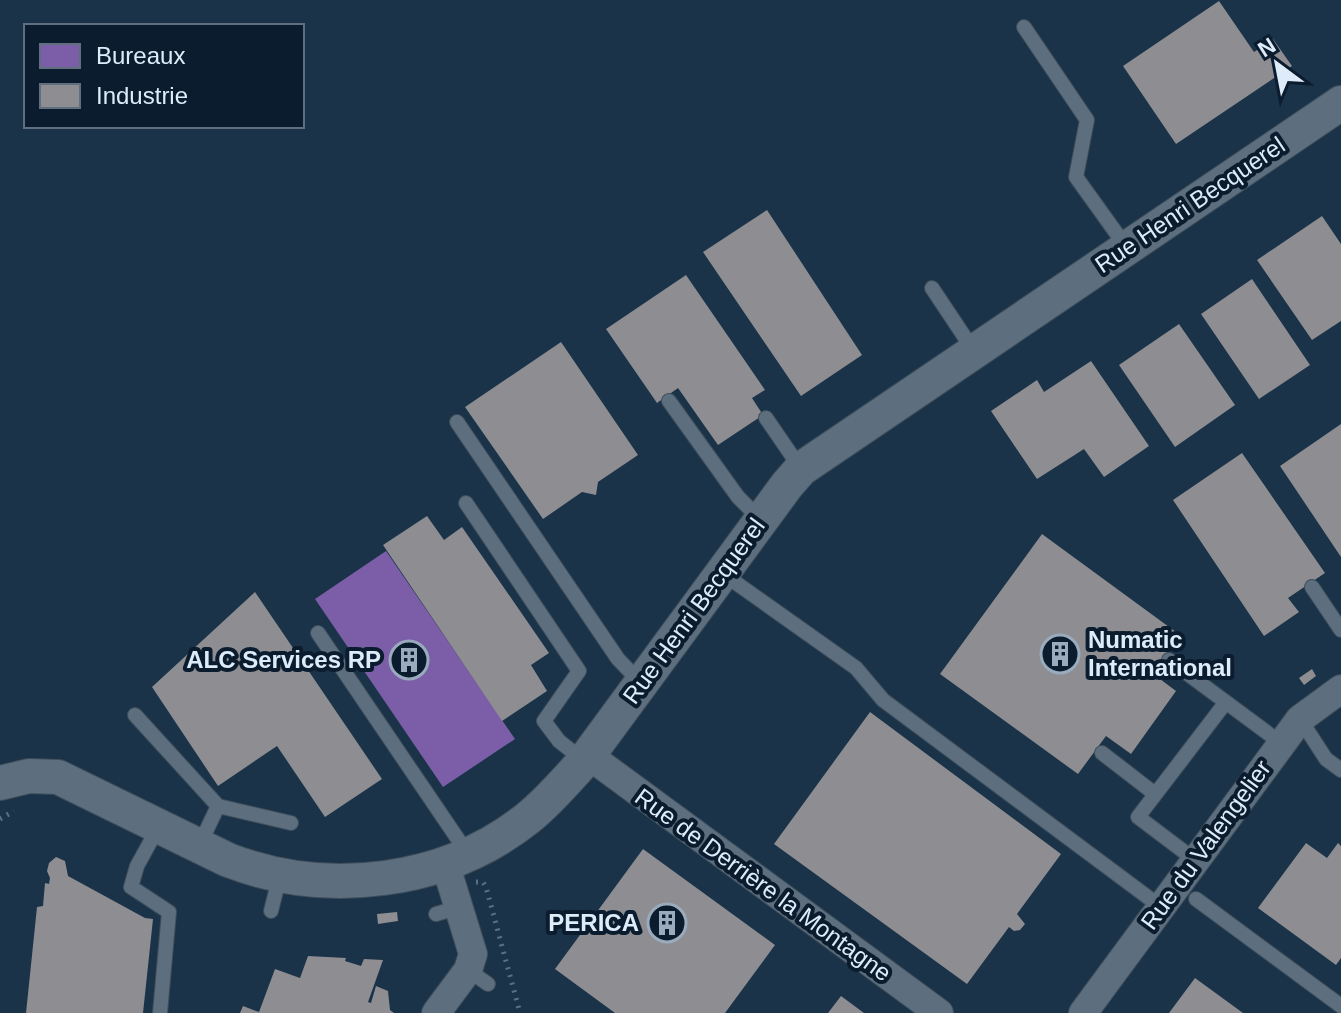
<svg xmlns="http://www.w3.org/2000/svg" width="1341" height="1013" font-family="Helvetica,sans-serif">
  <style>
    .offices { fill: #7b5ea7 }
    .industry { fill: #8d8d92 }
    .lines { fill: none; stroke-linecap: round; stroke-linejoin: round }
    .service-casing { stroke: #3e4e5c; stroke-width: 16 }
    .minor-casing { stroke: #3e4e5c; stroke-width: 30 }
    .tertiary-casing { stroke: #3e4e5c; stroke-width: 36 }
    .path { stroke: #5f6f7e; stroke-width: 5; stroke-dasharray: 2 6; stroke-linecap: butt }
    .service { stroke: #5d6f7f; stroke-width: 14 }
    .minor { stroke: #5d6f7f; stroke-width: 28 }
    .tertiary { stroke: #5d6f7f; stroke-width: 34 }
    .labels { text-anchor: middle; stroke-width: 8; stroke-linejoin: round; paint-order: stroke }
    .street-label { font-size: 24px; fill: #deecfa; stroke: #0a1c2e }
    .poi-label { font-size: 24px; font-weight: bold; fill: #deecfa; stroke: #0a1c2e; text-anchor: end }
  </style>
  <rect width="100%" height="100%" fill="#1a3348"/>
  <path class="offices" d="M386,551L515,739L443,787L315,599Z"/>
  <path class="industry" d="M1219,1L1254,52L1273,39L1292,66L1176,144L1123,66Z
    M767,210L862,355L801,396L703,252Z
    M1322,216L1341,244V321L1312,340L1257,260Z
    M686,275L765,390L752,398L763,415L718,445L678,388L657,403L606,329Z
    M1252,279L1310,365L1259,399L1201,314Z
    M1179,324L1235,405L1175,447L1119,365Z
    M561,342L638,455L598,482L596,495L582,492L543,519L465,407Z
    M1091,361L1149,446L1104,477L1084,449L1037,479L991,411L1037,380L1044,392Z
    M1341,424V557L1280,466Z
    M1242,453L1325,573L1288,598L1299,612L1264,636L1173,500Z
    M427,516L444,540L462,527L549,653L531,665L547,691L502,721L383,545Z
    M1042,534L1180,635L1152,673L1176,691L1131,754L1106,736L1078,774L940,674Z
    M255,592L382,779L325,817L277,746L218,786L152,687Z
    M1312,669L1316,676L1304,685L1299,678Z
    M870,712L1061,854L1017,914L1025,924L1020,930L1014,931L1009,927L967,984L774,844Z
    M1306,843L1327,858L1338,843L1341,846V958L1336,965L1258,908Z
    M643,849L775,945L725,1013H615L555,969Z
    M56,857L65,861L68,876L145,918L153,919L143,1013H26L37,907L43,906L45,883L49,884L50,878L47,871L49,863Z
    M397,912L398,921L378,924L377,914Z
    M308,956L346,958L345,961L361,966L364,959L383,960L368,1002L371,1003L376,986L388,991L390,1010L394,1013H240L243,1006L259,1012L275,969L300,978Z
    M1195,978L1243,1013H1169Z
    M841,996L864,1013H828Z"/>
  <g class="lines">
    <g class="service-casing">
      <path id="service" d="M1024,27L1087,120L1076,177L1127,248
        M932,288L974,351
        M669,401L738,497L761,520
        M766,418L801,469
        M457,422L618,659L641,683
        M466,503L579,671L544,721L559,741L583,760
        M722,573L856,668L883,700L1161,907
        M1312,587L1341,630
        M318,633L468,854
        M1169,660L1281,743
        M135,715L218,806L291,823
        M1300,719L1326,759L1341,770
        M1102,753L1155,794
        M159,826L137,866L131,887L169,912L160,1013
        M199,846L218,806
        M1195,860L1138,817L1226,702
        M1196,899L1341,1006
        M271,911L280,875
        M436,914L460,907
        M468,970L488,984"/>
    </g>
    <g class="minor-casing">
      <path id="minor" d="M588,755L939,1013
        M436,1013L468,970L473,954L445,863
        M1083,1013L1300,719L1341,689"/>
    </g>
    <g class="tertiary-casing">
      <path id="tertiary" d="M0,783L29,776L58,777L228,860C327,898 445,884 528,818C549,801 566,781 584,761L787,485L801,469L1341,103"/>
    </g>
    <path class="path" d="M0,819L14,811
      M476,882H483L486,887L520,1013"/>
    <use href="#service" class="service"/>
    <use href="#minor" class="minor"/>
    <use href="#tertiary" class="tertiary"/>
  </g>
  <defs>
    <g id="building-ring" transform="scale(2)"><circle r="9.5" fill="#0a1c2e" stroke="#99abbc" stroke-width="1.5"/><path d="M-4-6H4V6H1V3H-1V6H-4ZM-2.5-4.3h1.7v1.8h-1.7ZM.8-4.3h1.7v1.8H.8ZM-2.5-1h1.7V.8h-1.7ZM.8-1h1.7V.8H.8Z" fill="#99abbc"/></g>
  </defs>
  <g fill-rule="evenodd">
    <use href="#building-ring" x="1060" y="654"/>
    <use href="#building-ring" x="409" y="660"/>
    <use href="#building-ring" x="667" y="923"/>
  </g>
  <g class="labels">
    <g class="street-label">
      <text transform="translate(1190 205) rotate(-34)" y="8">Rue Henri Becquerel</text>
      <text transform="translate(694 611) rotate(-54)" y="8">Rue Henri Becquerel</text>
      <text transform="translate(1206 845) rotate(-54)" y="8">Rue du Valengelier</text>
      <text transform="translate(763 885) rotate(36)" y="8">Rue de Derrière la Montagne</text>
    </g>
    <g class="poi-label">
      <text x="1088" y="648" text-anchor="start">Numatic<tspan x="1088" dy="28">International</tspan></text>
      <text x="381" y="668">ALC Services RP</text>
      <text x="639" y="931">PERICA</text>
    </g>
  </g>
  <rect x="24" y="24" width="280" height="104" fill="#0a1c2e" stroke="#5f6f80" stroke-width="2"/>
  <rect x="40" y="44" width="40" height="24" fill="#7b5ea7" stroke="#5f6f80" stroke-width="2"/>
  <text x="96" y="64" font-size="24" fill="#deecfa">Bureaux</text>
  <rect x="40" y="84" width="40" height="24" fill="#8d8d92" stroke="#5f6f80" stroke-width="2"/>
  <text x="96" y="104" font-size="24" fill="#deecfa">Industrie</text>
  <g transform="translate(1277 64) rotate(328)" stroke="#0a1c2e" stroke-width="6" paint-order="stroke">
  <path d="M0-6L14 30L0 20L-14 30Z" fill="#deecfa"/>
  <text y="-12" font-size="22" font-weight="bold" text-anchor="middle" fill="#deecfa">N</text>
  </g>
</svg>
